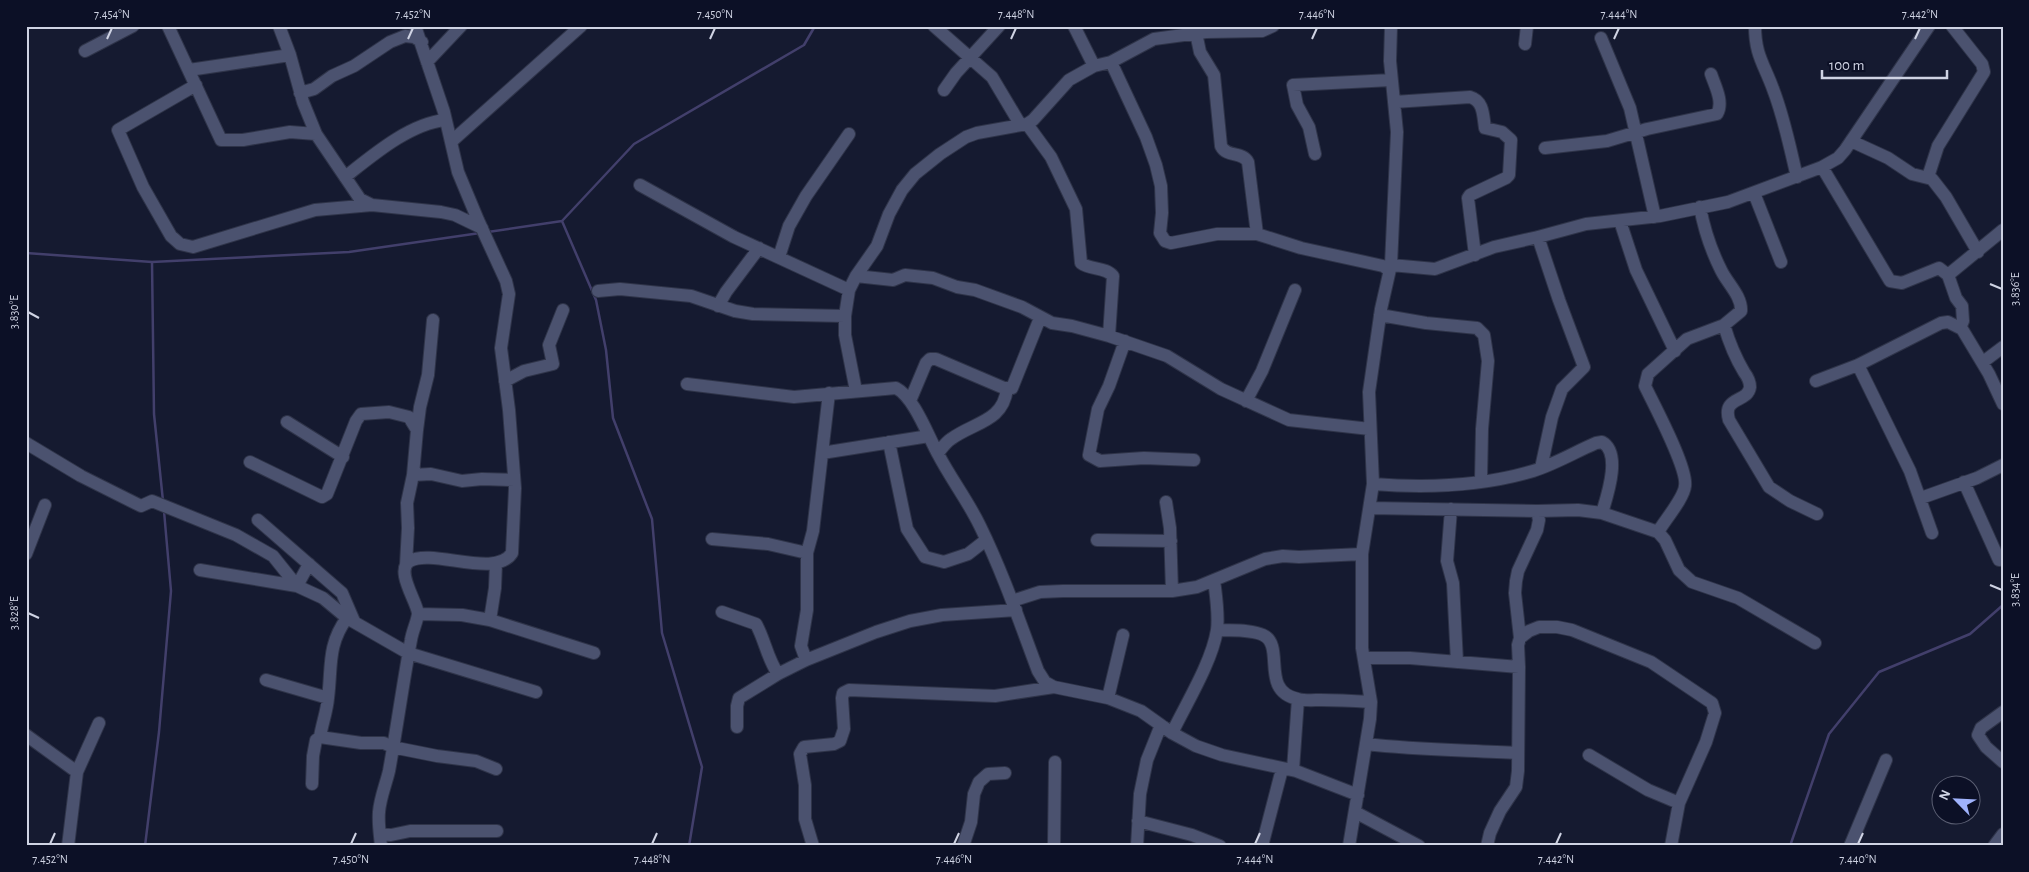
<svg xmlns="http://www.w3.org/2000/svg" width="2029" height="872" font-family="'Alegreya Sans',sans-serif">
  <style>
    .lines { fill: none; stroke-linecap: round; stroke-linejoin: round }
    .stream { stroke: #423f6b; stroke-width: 2.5 }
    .minor-casing { stroke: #2f3449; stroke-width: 14 }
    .minor { stroke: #4b526f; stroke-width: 12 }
    .ticks { fill: none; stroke: #cfd3e3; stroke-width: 2 }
    .neatline { fill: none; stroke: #cfd3e3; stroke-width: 2 }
    .ticks-label { font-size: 12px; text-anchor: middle; fill: #cfd3e3 }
  </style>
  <rect width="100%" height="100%" fill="#151a30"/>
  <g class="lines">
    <path class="stream" d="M562,221L596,300L606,350L613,418L652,519L662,633L702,767L689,846
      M488,232L562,221L634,144L804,45L815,26
      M26,253L152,262L349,252L480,233
      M152,262L154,414L163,501
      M145,846L159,732L171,591L164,511
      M1790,846L1829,734L1879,672L1970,634L2003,605"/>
    <g class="minor-casing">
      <path id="minor" d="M168,26L221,140H243L290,132L316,134
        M279,26L290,55L303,102L316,134L360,199L372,205L441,212L455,215L482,228
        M934,26L992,77L1020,124
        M1074,26L1094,66
        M1755,26C1755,55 1764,64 1773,89C1784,117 1790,148 1797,177
        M1196,33L1200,52L1214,75L1221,146C1227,158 1242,151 1248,162L1257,234
        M1601,38L1630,108L1655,217
        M1525,44L1527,26
        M85,51L133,26
        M427,62L461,26
        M1111,62L1146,137L1156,165L1161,186L1162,213L1160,233L1165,241L1171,243L1217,234H1257L1301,248L1383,266L1389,270
        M189,70L290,55
        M196,85L118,130L143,187L171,236L180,244L193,247L315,210L372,205
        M944,90L956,73L999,26
        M300,93L314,89L332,76L354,66L390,42L405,36L414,37L422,42
        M1394,102L1470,97C1484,101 1483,116 1485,128L1502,132L1511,140L1509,175L1506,178L1470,195L1468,198L1475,255
        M1027,124L1051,157L1076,209L1081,263C1090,270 1106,267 1113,276L1109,336
        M452,141L581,26
        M1851,141L1888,158L1912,174L1932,179L1946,197L1978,252
        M1545,148L1607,141L1647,129L1717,114C1724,102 1715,86 1711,74
        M1315,154L1309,127L1297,105L1293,85L1391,80
        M1822,167L1890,281L1902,283L1939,268L1948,275L1956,298L1962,306L1963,321L1960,328
        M345,177C373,155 409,124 445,120
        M1928,177L1938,146L1984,72L1982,64L1952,26
        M640,185L734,237L849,290
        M1754,193L1781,262
        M1620,221L1636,270L1675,351
        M1538,237L1559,300L1584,367L1562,389L1552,417L1541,468
        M779,257L789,226L806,196L849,134
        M1391,265L1397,132L1390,61L1391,26
        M1948,275L2003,230
        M856,276L893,280L905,275L933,278L957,287L975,290L1022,307L1052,323L1072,326L1109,336L1167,356L1221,389L1289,420L1370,429
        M598,291L620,289L691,296L735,311L753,314L845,316
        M718,306L726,292L759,248
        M1380,315L1426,323L1477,328L1484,335L1488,361L1482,429L1481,480
        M1724,325C1729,342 1735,357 1744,372C1747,376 1750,382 1750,387C1748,403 1722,396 1729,420L1769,487L1790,501L1817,514
        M1125,341L1109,386L1098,409L1089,455L1100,461L1144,458L1194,460
        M1983,362L2003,347
        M1858,365L1910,471L1932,533
        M505,381L524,371L553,364L549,345L563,310
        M1816,381L1858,365L1941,323L1948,322L1962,329L1989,374L2003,404
        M687,384L794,397L896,388C914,397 928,436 938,454C951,479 968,501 980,526C1003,573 1020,623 1038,671L1045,682L1054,687L1108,698L1141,711L1172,733L1196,746L1222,755L1296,771L1358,795
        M856,391L845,335V316L849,290L856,276L877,246L889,214L902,190L915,174L940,154L966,137L977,133L1027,124L1033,120L1069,80L1094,66L1111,62L1154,39L1206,32L1262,31L1273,26
        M910,401L926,363L930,359H936L1004,388H1012L1040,318
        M1246,401L1262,371L1295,290
        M287,422L343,457
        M417,430L420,407L428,375L433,320
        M889,442L907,529L925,557L944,562L968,554L986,540
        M26,443L81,476L141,506L152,501L236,535L273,556L297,586L309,564
        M822,453L929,436
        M938,453C942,448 946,442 951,439C974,422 1003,422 1007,389
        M250,462L322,497L327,494L356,421L361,414L389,412L409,417L417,430L413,475L407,503L408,528L406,565
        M413,475L431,474L462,481L482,479L514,480
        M1964,482L1999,560
        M1373,484C1424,488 1483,486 1533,471C1555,464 1575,452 1596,443L1602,442C1622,453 1607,496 1602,513
        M1921,498L1977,478L2003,465
        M1166,502L1170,528L1172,591
        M1370,508L1537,511L1578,510L1602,513L1658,532L1665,540L1679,570L1692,582L1738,598L1815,643
        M1451,509L1447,561L1453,583L1457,662
        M258,520L342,593L354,621
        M1658,532C1665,520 1684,498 1685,486C1688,468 1654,405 1645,386L1648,374L1687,339L1724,325L1741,311C1742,296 1727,283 1721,270C1711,250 1704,229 1700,207
        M712,539L768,544L807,553
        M1097,540L1171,541
        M26,554L45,505
        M200,570L297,586L323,598L347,618L408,653L536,692
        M1012,601L1040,592L1063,591H1172L1197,587L1265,559L1283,556L1299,557L1362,554
        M722,612L756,624C765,640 767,658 778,674
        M418,614L462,615L490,620L594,653
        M490,620L495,588L496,563
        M1217,630C1231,631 1250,629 1263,635C1286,646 1259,691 1298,699C1305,701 1314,700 1321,700C1338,700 1355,701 1371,702
        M1520,638L1529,631L1539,627H1557L1572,630L1651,662L1712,703L1715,713L1706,742L1679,803L1671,846
        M1364,658H1410L1519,667
        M806,660L801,646L807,610V553L813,531L829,393
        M266,680L328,698
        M1108,698L1123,635
        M2003,712L1981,728L1978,735L1986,747L2003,762
        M737,727V706L739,698L778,674L806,660L876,632L910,621L942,615L1016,610
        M1172,733C1186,704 1212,662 1217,630C1219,614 1216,596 1214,580
        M26,735L77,772
        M320,737C322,724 327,711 328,698C332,667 327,645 347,618
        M1366,744C1417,750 1467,750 1518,753
        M1589,755L1648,790L1679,803
        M1293,770L1298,699
        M312,784L313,756L316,740L320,737L361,743H384L392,747L437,756L476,761L496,769
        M1355,812L1419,846
        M1138,821L1192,835L1220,846
        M380,834L391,835L410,831H497
        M68,846L77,772L99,723
        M381,846C380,835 378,823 379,812C380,798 386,784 389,771C397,727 403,683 411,640C412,632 417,622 418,614C418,603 394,570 410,561C432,548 496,579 512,553L515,488L509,410L501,348L509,294L506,281L478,220L458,172L444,112L415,26
        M813,846L805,819V785L800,754L804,747L834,744L840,741L844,729L842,698L843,693L849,690L995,696L1054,687
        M963,846L971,822L974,794L979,782L988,774L1005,773
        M1054,846L1055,762
        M1137,846L1140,794L1147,760L1161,725
        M1262,846L1282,769
        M1349,846L1370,719L1371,702L1362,648V554L1373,484L1369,392L1381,309L1391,265L1435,269L1494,247L1538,237L1586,224L1660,216L1728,202L1822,167L1838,158L1845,150L1929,26
        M1487,846L1490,833L1500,811L1516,787L1518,771L1519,667L1518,645L1520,638L1515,593L1516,581L1518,571L1537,530L1539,520L1537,511
        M1850,846L1886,760
        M1994,846L2003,834"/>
    </g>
    <use href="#minor" class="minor"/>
  </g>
  <path class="ticks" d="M107,39L112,28M408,39L413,28M710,39L715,28M1011,39L1016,28M1312,39L1317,28M1614,39L1619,28M1915,39L1920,28M1990,284L2002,289M28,312L39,318M1990,585L2002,590M28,613L39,618M50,844L55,833M351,844L356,833M652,844L657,833M954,844L959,833M1255,844L1260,833M1556,844L1561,833M1858,844L1863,833"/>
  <rect width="2029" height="872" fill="none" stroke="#0c1026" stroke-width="55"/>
  <g transform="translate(1956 800) rotate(294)"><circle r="24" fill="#0c1026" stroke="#5a5e72"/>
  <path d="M0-4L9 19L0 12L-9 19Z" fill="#a0b3fd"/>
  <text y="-8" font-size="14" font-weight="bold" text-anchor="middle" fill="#cfd3e3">N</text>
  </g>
  <path d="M1822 70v8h125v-8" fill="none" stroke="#cfd3e3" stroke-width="2.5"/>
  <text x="1829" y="70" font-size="15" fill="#cfd3e3" stroke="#0c1026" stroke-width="4" paint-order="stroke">100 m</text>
  <rect x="28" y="28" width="1974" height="816" class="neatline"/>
  <g class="ticks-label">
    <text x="112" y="18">7.454°N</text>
    <text x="413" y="18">7.452°N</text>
    <text x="715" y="18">7.450°N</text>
    <text x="1016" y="18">7.448°N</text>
    <text x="1317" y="18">7.446°N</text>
    <text x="1619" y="18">7.444°N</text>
    <text x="1920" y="18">7.442°N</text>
    <text transform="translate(2015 289) rotate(-90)" y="4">3.836°E</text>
    <text transform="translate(14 312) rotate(-90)" y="4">3.830°E</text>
    <text transform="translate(2015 590) rotate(-90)" y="4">3.834°E</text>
    <text transform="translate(14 613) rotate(-90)" y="4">3.828°E</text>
    <text x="50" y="863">7.452°N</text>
    <text x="351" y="863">7.450°N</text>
    <text x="652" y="863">7.448°N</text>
    <text x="954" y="863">7.446°N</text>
    <text x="1255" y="863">7.444°N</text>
    <text x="1556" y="863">7.442°N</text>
    <text x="1858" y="863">7.440°N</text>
  </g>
</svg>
